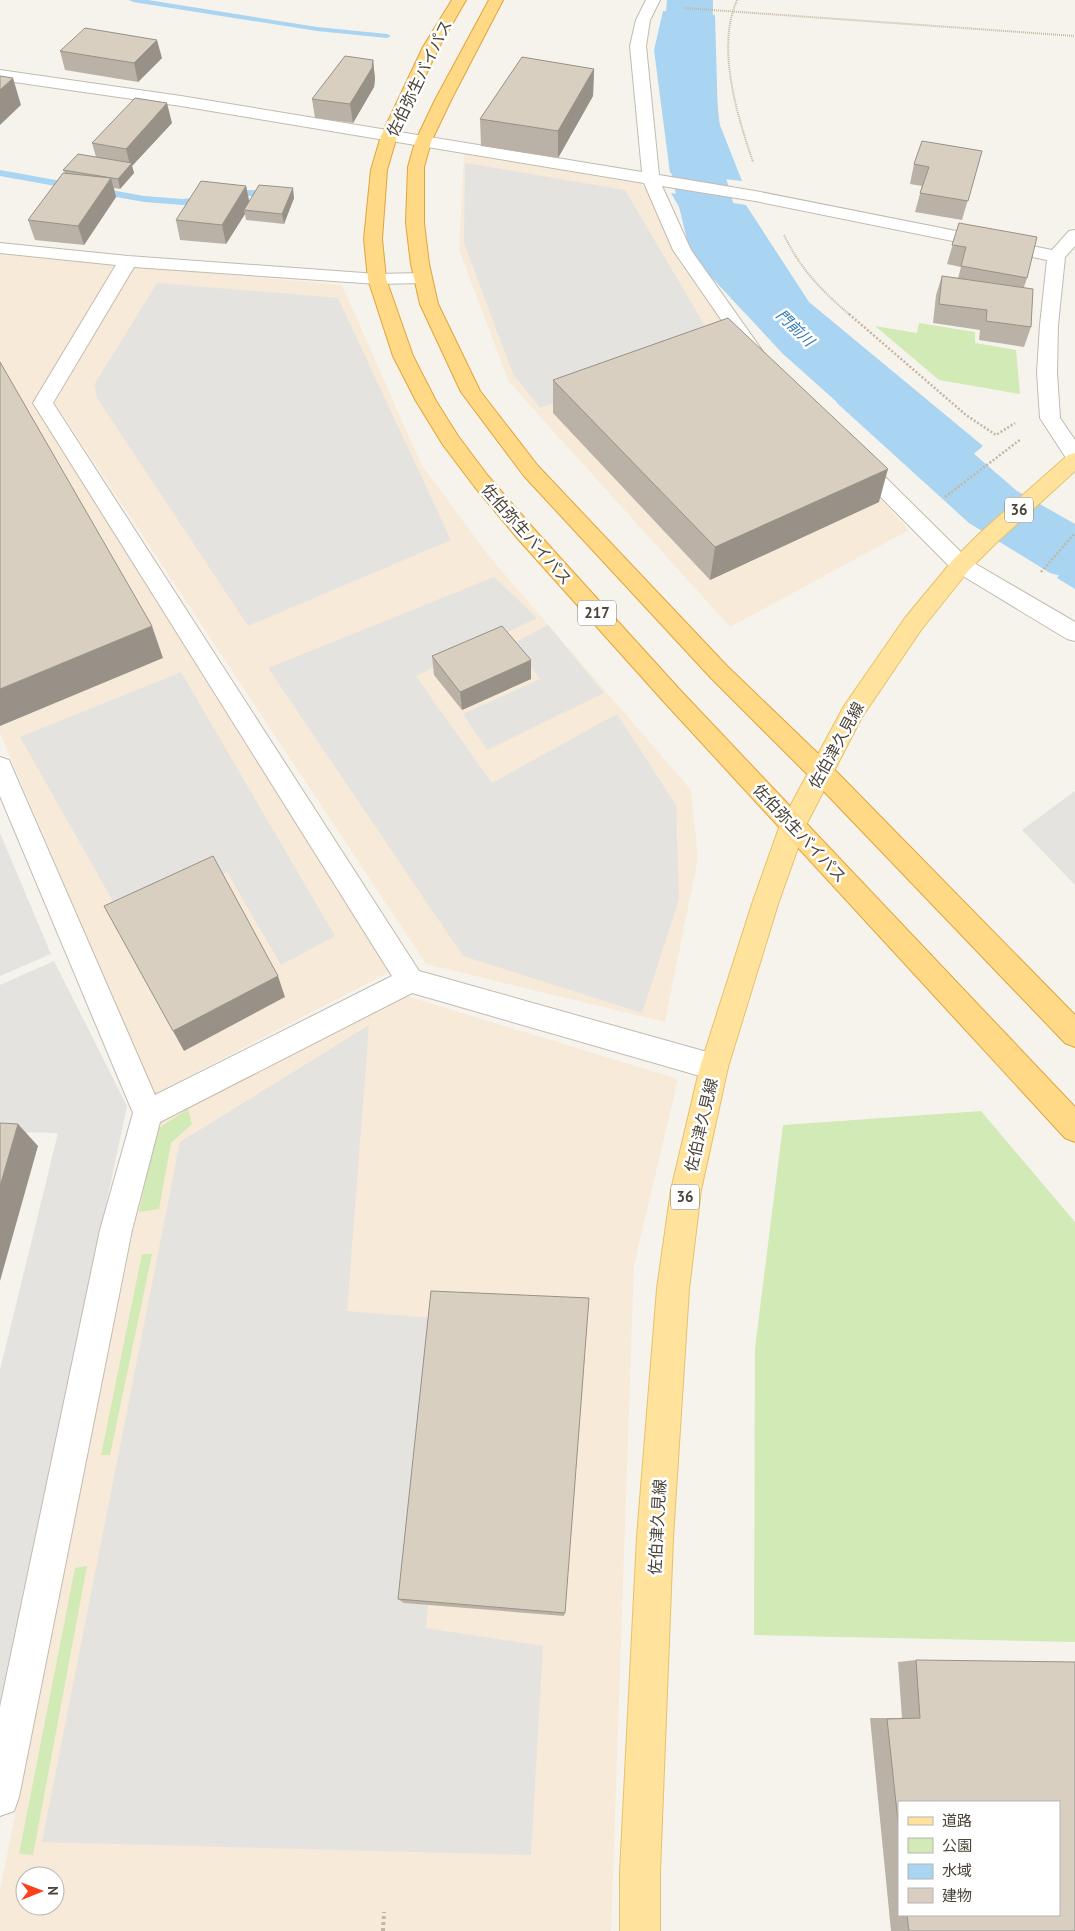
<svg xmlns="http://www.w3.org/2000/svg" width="1075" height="1931" font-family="'PT Sans','Noto Sans JP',sans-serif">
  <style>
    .commercial { fill: #f7ead8; fill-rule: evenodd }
    .green { fill: #d2eab5 }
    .parking { fill: #e5e3e0 }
    .water { fill: #a9d4f2 }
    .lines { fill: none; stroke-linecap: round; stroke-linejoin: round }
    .stream { fill: #a9d4f2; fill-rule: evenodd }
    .river { fill: #a9d4f2; fill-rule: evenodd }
    .minor-casing { stroke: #c2bbae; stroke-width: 2 }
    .primary-casing { stroke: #e6c16a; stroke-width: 2 }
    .trunk-casing { stroke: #e0a43c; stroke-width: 2 }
    .path-far2 { stroke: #c4b79f; stroke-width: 2; stroke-dasharray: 1 1; stroke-linecap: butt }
    .path-far1 { stroke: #c4b79f; stroke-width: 2.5; stroke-dasharray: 2 2; stroke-linecap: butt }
    .path { stroke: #c4b79f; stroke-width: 4; stroke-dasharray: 3 3; stroke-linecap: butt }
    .minor { fill: #fff; fill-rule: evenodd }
    .primary { fill: #ffe39c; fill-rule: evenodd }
    .trunk { fill: #ffd985; fill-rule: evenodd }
    .wall { fill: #bab2a6; fill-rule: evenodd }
    .shaded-wall { fill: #979187 }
    .building { fill: #d8cfc1; stroke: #979187 }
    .labels { text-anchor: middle; stroke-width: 5; stroke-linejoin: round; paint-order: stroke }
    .far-water-label { font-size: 15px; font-style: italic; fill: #2e7ab2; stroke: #fff }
    .shield { fill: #fff; stroke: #817c74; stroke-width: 1 }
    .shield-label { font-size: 15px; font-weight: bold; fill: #4b4439 }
    .street-label { font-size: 16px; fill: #4b4439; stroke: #fff }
  </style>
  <rect width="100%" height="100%" fill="#f6f3ec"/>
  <path class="commercial" d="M464,153L642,184L733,339L909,530L730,627L509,382L459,250Z
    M0,254L118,265L38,405L389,972L154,1094L0,733Z
    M134,266L342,285L421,464L488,555L691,790L698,858L665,1022L426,964L55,403Z
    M403,995L678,1079L634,1265L611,1931H0V1890L155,1122ZM25,1876H55V1906H25Z"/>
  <path class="green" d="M919,323L975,332V343L1016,350L1020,394L939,380L875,326L917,333Z
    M188,1109L192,1124L171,1143L159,1209L139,1212L156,1130Z
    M981,1111L1075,1222V1642L754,1635L755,1348L783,1125Z
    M142,1254H152L110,1455H101Z
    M87,1566L33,1855L19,1854L75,1568Z"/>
  <path class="parking" d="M465,163L625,190L717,346L540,408L513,374L464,243Z
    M157,283L338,298L451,540L248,626L97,398L94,385Z
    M494,577L537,618L416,676L492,783L617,714L676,805L679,900L642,1013L463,956L268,668Z
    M548,625L604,693L487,750L463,714L540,679L514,643Z
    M181,672L335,936L281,965L227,872L123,919L20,737Z
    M1075,791V885L1022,830Z
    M0,833L51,954L0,976Z
    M54,961L127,1106L0,1706V1370L58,1133L0,1132V985Z
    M369,1025L347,1311L457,1320L426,1628L543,1646L531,1855L42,1842L180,1142Z"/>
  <path class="water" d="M663,11L715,15L718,120L742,181L670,173L654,50Z
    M671,193L746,205L809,302L983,446L933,488L782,353L732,299Z
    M1075,557V589L1057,578Z"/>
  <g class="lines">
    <path class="stream" d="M129,0H148L317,27L387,34L391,36L387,38L317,31L133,2Z
      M0,170L144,196L183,199L248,190L275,191L280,194L275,197L248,196L183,205L144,202L0,176Z"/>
    <path class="river" d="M667,0H713L712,59L726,178L746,247L786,286L795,299L786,312L765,317L744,312L699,264L690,252L672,178L662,59Z
      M861,370L884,376L1017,491L1075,524V580L1050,573L969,523L838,404L829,390L838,376Z"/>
    <g class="minor-casing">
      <path id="minor" d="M646,0H660L650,20L646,46L659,175L755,191L1052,250L1069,231L1075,230V246L1065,257L1058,325L1057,372L1060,418L1075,440V463L1068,461L1040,418L1037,372L1040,325L1047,260L755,201L662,186L691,250L764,353L761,357L754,359L747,357L673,250L644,183L181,106L0,80V70L181,96L642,172L630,46L636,20Z
        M0,243L128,256L377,274L423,273L429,274L432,278L429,282L423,283L377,284L134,267L53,403L419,971L714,1054L724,1058L728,1067L724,1076L714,1080L412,993L160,1122L132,1230L19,1797L14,1811L0,1816V1707L100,1230L133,1113L0,796V757L9,760L12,767L155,1095L392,976L33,403L116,265L0,253Z
        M856,453L863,455L969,560L1075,622V641L1067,639L953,570L849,465L846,460L849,455Z"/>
    </g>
    <g class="primary-casing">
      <path id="primary" d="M1075,453V471L996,543L969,570L921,630L862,717L806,825L778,904L728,1067L701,1190L689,1289L673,1537L660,1872V1931H620V1872L637,1537L657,1289L671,1190L700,1067L752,904L780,825L844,706L905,618L953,560L980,533L1068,455Z"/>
    </g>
    <g class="trunk-casing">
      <path id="trunk" d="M452,0H466L439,47L397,136L387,170L382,239L386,279L413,356L436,401L458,436L488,476L534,529L681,691L1075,1107V1142L1065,1138L665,703L518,539L474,486L443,445L416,401L393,356L368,279L364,239L371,170L381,136L423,47Z
        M489,0H503L451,100L431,142L424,167V223L429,264L438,304L480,391L538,466L727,666L830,765L1075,1015V1047L1065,1043L812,779L711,678L524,476L461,392L420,304L411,264L406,223L408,167L415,142L435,100Z"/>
    </g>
    <path class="path-far2" d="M737,0C716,48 737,115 753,162
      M684,8L1075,36
      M784,235C801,270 821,290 850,315"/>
    <path class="path-far1" d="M849,314L966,415L996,435L1015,423
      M945,497L1021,439
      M1041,572L1075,533"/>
    <path class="path" d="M383,1931L384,1912"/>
    <use href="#minor" class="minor"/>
    <use href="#primary" class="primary"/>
    <use href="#trunk" class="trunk"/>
  </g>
  <path class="wall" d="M60,51L162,58L138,82L65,70Z
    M373,60L375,79L374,87L353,123L315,118L312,99Z
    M594,69L593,96L558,158L481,146L480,119Z
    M172,123L132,166L134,173L120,189L114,188L116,197L84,245L35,240L28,220L65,173L63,170L96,157L92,143Z
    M982,151L962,220L915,212L922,186L910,184L914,164Z
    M246,186L249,201L294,198L284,224L246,220L245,214L226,244L180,240L176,220Z
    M959,223L1027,278L1024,287L1031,327L1024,347L979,340L980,330L933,323L936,295L942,276L958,278L961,267L947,264Z
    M553,380L879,502L710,580L553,413Z
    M432,656L531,679L462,710L434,675Z
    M398,1599L565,1613L564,1616L404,1603Z
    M916,1660L1075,1931H891L870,1718H902L898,1662ZM899,1802L1059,1915H899Z"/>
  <path class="shaded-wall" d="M157,40L162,58L138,82L134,63Z
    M373,60L375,79L374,87L353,123L350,104Z
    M594,69L593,96L558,158V131Z
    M13,78L21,105L0,125V90Z
    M167,103L172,123L132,166L134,173L120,189L118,179L130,165L126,149Z
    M111,178L116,197L84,245L78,226Z
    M246,186L250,205L244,210L245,214L226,244L222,225Z
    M293,188L294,198L284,224L282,214Z
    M888,469L879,502L710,580L715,547Z
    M152,626L163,658L0,726V689Z
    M531,660V679L462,710L460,692Z
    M278,976L285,997L184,1051L173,1031Z
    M18,1124L38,1146L0,1281V1186Z"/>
  <path class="building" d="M85,28L157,40L134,63L60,51Z
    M345,56L373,60L372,68L350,104L312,99Z
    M522,57L594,69L558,131L480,119Z
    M0,76L13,78L0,90Z
    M135,98L167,103L126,149L92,143Z
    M922,141L982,151L968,201L920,193L929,167L914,164Z
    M78,154L132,163L118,179L63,170Z
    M63,173L111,178L78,226L28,220Z
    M201,181L246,186L222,225L176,220Z
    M259,185L293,188L282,214L244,210Z
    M959,223L1037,237L1027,278L961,266L966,247L952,245Z
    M942,276L1033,289L1031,327L986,321L987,310L939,304Z
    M728,318L888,469L715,547L553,380Z
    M0,362L152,626L0,689Z
    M502,626L531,660L460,692L432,656Z
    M213,856L278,976L173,1031L104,906Z
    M0,1123L18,1124L0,1186Z
    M431,1291L589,1298L565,1613L398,1599Z
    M916,1660L1075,1662V1931H909L907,1915H1059V1802H899V1831L887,1719L920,1718Z"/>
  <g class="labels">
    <g class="far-water-label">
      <text transform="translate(795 328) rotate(44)" y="5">門前川</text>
    </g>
    <g class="shield">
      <rect x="1005" y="497.5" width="28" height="25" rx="4"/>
      <rect x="578" y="600.5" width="38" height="25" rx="4"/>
      <rect x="671" y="1184.5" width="28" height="25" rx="4"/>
    </g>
    <g class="shield-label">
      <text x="1019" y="515">36</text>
      <text x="597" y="618">217</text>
      <text x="685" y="1202">36</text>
    </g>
    <g class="street-label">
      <text transform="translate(419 78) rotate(-64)" y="6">佐伯弥生バイパス</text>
      <text transform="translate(527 534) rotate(49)" y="6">佐伯弥生バイパス</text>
      <text transform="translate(836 745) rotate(-61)" y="6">佐伯津久見線</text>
      <text transform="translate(800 833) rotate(47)" y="6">佐伯弥生バイパス</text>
      <text transform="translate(701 1125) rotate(-77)" y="6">佐伯津久見線</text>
      <text transform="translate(657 1527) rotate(-87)" y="6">佐伯津久見線</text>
    </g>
  </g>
  <rect x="898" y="1801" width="162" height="115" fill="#ffffff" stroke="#b7b4b0"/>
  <rect x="908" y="1817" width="25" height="8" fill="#ffe39c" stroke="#b7b4b0"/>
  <text x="942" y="1826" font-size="15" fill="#4b4439">道路</text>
  <rect x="908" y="1838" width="25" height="15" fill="#d2eab5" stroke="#b7b4b0"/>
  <text x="942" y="1851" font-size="15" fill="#4b4439">公園</text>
  <rect x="908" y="1864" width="25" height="15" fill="#a9d4f2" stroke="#b7b4b0"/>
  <text x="942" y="1876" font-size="15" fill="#4b4439">水域</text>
  <rect x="908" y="1888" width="25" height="15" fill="#d8cfc1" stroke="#b7b4b0"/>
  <text x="942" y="1901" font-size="15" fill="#4b4439">建物</text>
  <g transform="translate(40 1891) rotate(89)"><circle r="24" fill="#ffffff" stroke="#b7b4b0"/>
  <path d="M0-4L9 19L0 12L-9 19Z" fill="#fc3f1d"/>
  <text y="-8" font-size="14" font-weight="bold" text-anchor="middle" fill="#4b4439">N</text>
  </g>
</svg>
